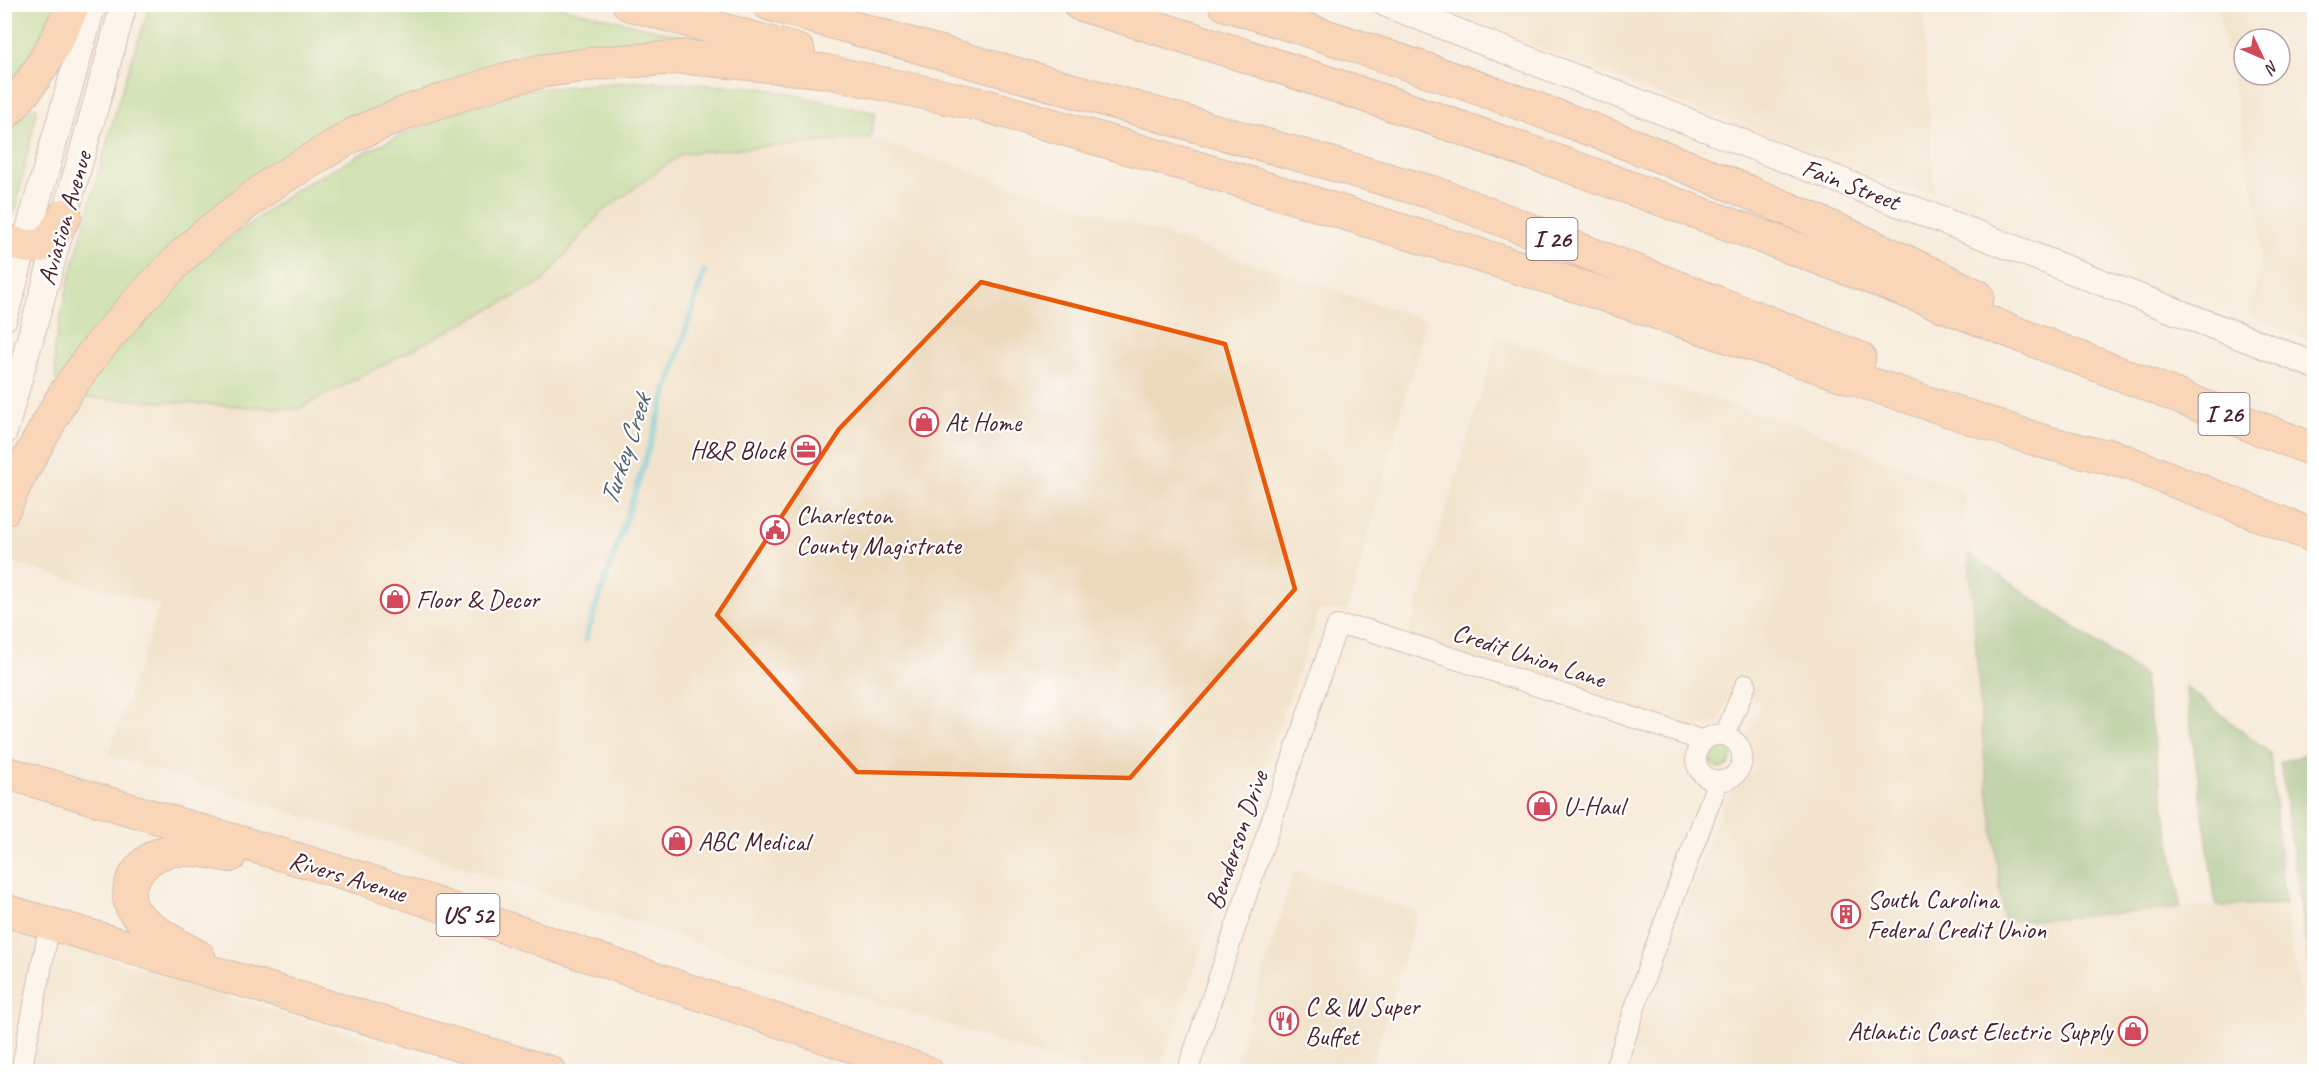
<svg xmlns="http://www.w3.org/2000/svg" width="2319" height="1076" font-family="Caveat,sans-serif">
  <style>
    .built { fill: #ecd8ba; fill-rule: evenodd }
    .green { fill: #a5d685; stroke: #787a58; stroke-width: 1.5 }
    .forest { fill: #84b772; stroke: #676b4e; stroke-width: 1.5 }
    .lines { fill: none; stroke-linecap: round; stroke-linejoin: round }
    .stream { stroke: #56c1d1; stroke-width: 6 }
    .minor-casing { stroke: #a18684; stroke-width: 22 }
    .tertiary-casing { stroke: #a18684; stroke-width: 28 }
    .primary-casing { stroke: #a18684; stroke-width: 34 }
    .motorway-casing { stroke: #a18684; stroke-width: 35 }
    .minor { stroke: #fff; stroke-width: 20 }
    .tertiary { stroke: #fff; stroke-width: 26 }
    .primary { stroke: #fabb8b; stroke-width: 32 }
    .motorway { stroke: #fabb8b; stroke-width: 33 }
    .marked { fill: none; stroke: #e8590c; stroke-width: 4.5; stroke-linejoin: round }
    .labels { text-anchor: middle; stroke-width: 4.5; stroke-linejoin: round; paint-order: stroke }
    .shield { fill: #fff; stroke: #80626b; stroke-width: 1.5 }
    .shield-label { font-size: 24px; font-weight: bold; fill: #4a1f2b }
    .street-label { font-size: 26px; fill: #4a1f2b; stroke: #fff }
    .poi-label { font-size: 26px; fill: #4a1f2b; stroke: #fff; text-anchor: start }
    .water-label { font-size: 27px; font-style: italic; fill: #4f606d; stroke: #fff }
  </style>
  <rect width="100%" height="100%" fill="#fff"/>
  <filter id="ink" filterUnits="userSpaceOnUse"><feTurbulence type="fractalNoise" baseFrequency=".0167" numOctaves="2"/><feDisplacementMap in="SourceGraphic" scale="12" xChannelSelector="R" yChannelSelector="G"/><feConvolveMatrix kernelMatrix="1 2 1 2 8 2 1 2 1" color-interpolation-filters="sRGB"/></filter>
  <filter id="wash" filterUnits="userSpaceOnUse"><feTurbulence type="fractalNoise" baseFrequency=".008" numOctaves="4" result="noise"/><feDisplacementMap in="SourceGraphic" scale="24" xChannelSelector="R" yChannelSelector="G"/><feGaussianBlur stdDeviation="1.35" result="paint"/><feColorMatrix in="noise" values="0 0 0 0 0 0 0 0 0 0 0 0 0 0 0 0 0 1.4 0 .05"/><feComposite in="paint" operator="in"/></filter>
  <g filter="url(#wash)">
    <rect width="100%" height="100%" fill="#f8ecdc"/>
    <path class="built" d="M1428,5H1923L1934,192L1896,187Z
      M2217,5H2314V342L2248,315L2259,277L2261,228ZM2244,39H2280V75H2244Z
      M870,138L1426,320L1348,611H1320L1159,1071H1087L449,862L108,755L160,605L5,561L4,546L34,469L78,397L542,282L600,213L683,153Z
      M1498,337L1802,426L1964,492L1984,754L2165,908L2285,904L2313,1071H1623L1725,799L1754,769L1746,741L1761,702L1732,691L1719,725L1711,724L1697,730L1406,643Z
      M1294,871L1418,912L1370,1071H1233Z
      M4,925L196,987L426,1057L422,1071H5Z"/>
    <path class="green" d="M5,5H58C42,33 27,64 5,87Z
      M150,5H553L689,38L687,46L363,115L56,380L54,348L69,280L119,99Z
      M638,81L763,88L876,113L870,138L683,153L600,213L542,282L298,409L78,397L136,325L198,262L295,190L365,152L440,117L524,90Z
      M32,108H37L16,208L12,215L5,219V132Z
      M1709 757a11 11 0 1 1 22 0a11 11 0 1 1-22 0Z"/>
    <path class="forest" d="M1969,554L2143,675L2181,908L2004,922L1984,754Z
      M2185,686L2270,753L2285,904L2216,906Z
      M2314,752V999L2280,762Z"/>
    <g class="lines">
      <path class="stream" d="M585,640L638,483L704,272"/>
    </g>
  </g>
  <g filter="url(#ink)">
    <g class="lines">
      <g class="minor-casing">
        <path id="minor" d="M1696 758a23 23 0 1 1 46 0a23 23 0 1 1-46 0Z
          M1725,735L1746,684
          M21,1072L50,923
          M1187,1072L1337,626L1365,629L1704,741
          M1614,1072L1653,953L1718,781"/>
      </g>
      <g class="tertiary-casing">
        <path id="tertiary" d="M1386,4L2314,365
          M4,318L93,4
          M4,432L124,4"/>
      </g>
      <g class="primary-casing">
        <path id="primary" d="M4,772L364,879L927,1072
          M4,910C186,965 368,1018 550,1072
          M199,957C181,947 141,925 132,908C127,898 129,885 134,877C156,840 194,849 230,856"/>
      </g>
      <g class="motorway-casing">
        <path id="motorway" d="M629,4L798,51
          M769,4L1434,193L1859,358
          M1079,4C1499,130 1907,289 2314,450
          M1225,4C1482,84 1736,177 1977,296
          M4,114C35,84 57,43 73,4
          M4,241C43,251 46,250 65,215
          M2109,455L2314,536
          M4,509L16,482L64,395L93,354L136,304L177,261L206,234L271,184L355,134L410,111L504,80L542,71L600,63L684,57L824,71L987,106L1245,182L1575,285L2041,441L2129,463"/>
      </g>
      <use href="#minor" class="minor"/>
      <use href="#tertiary" class="tertiary"/>
      <use href="#primary" class="primary"/>
      <use href="#motorway" class="motorway"/>
    </g>
  </g>
  <path d="M0 0H2319V1076H0ZM981,282L1225,344L1295,589L1130,778L857,772L717,615L839,429Z" fill="#f8ecdc" fill-opacity=".55" fill-rule="evenodd"/>
  <path class="marked" d="M981,282L1225,344L1295,589L1130,778L857,772L717,615L839,429Z"/>
  <defs>
    <g id="shop-ring" transform="scale(1.5)"><circle r="9.5" fill="#fff" stroke="#d1495b" stroke-width="1.5"/><path d="M-5-2.5h2.3a2.7 3.5 0 0 1 5.4 0H5L5.5 6h-11ZM-1.5-2.5h3a1.5 2.3 0 0 0-3 0Z" fill="#d1495b"/></g>
    <g id="office-ring" transform="scale(1.5)"><circle r="9.5" fill="#fff" stroke="#d1495b" stroke-width="1.5"/><path d="M-6-3h4V-5.5h4V-3h4V5H-6ZM-1-4.5V-3h2v-1.5ZM-6 0V1H6V0Z" fill="#d1495b"/></g>
    <g id="civic-ring" transform="scale(1.5)"><circle r="9.5" fill="#fff" stroke="#d1495b" stroke-width="1.5"/><path d="M-.6-6.5H3V-4.5H.6V-3L4-1V1h2V6H-6V1h2V-1L-.6-3ZM-1.2 2.5V6h2.4V2.5Z" fill="#d1495b"/></g>
    <g id="building-ring" transform="scale(1.5)"><circle r="9.5" fill="#fff" stroke="#d1495b" stroke-width="1.5"/><path d="M-4-6H4V6H1V3H-1V6H-4ZM-2.5-4.3h1.7v1.8h-1.7ZM.8-4.3h1.7v1.8H.8ZM-2.5-1h1.7V.8h-1.7ZM.8-1h1.7V.8H.8Z" fill="#d1495b"/></g>
    <g id="restaurant-ring" transform="scale(1.5)"><circle r="9.5" fill="#fff" stroke="#d1495b" stroke-width="1.5"/><path d="M-5-6h1v4h1v-4h1v4h1v-4h1v5L-1.5 .5V6h-2V.5L-5-1ZM5-6V6H3V1.5H1.5Q1.5-4 5-6Z" fill="#d1495b"/></g>
  </defs>
  <g fill-rule="evenodd">
    <use href="#shop-ring" x="924" y="422"/>
    <use href="#office-ring" x="806" y="450"/>
    <use href="#civic-ring" x="775" y="530"/>
    <use href="#shop-ring" x="395" y="599"/>
    <use href="#shop-ring" x="1542" y="806"/>
    <use href="#shop-ring" x="677" y="841"/>
    <use href="#building-ring" x="1846" y="914"/>
    <use href="#restaurant-ring" x="1284" y="1021"/>
    <use href="#shop-ring" x="2133" y="1031"/>
  </g>
  <g class="labels">
    <g class="shield">
      <rect x="1526.5" y="218" width="51" height="42" rx="4.5"/>
      <rect x="2198.5" y="393" width="51" height="42" rx="4.5"/>
      <rect x="436.5" y="894" width="63" height="42" rx="4.5"/>
    </g>
    <g class="shield-label">
      <text x="1552" y="247">I 26</text>
      <text x="2224" y="422">I 26</text>
      <text x="468" y="923">US 52</text>
    </g>
    <g class="street-label">
      <text transform="translate(1851 184) rotate(21)" y="9">Fain Street</text>
      <text transform="translate(64 218) rotate(-74)" y="9">Aviation Avenue</text>
      <text transform="translate(1529 655) rotate(18)" y="9">Credit Union Lane</text>
      <text transform="translate(1236 840) rotate(-71)" y="9">Benderson Drive</text>
      <text transform="translate(348 876) rotate(17)" y="9">Rivers Avenue</text>
    </g>
    <g class="poi-label">
      <text x="945" y="431">At Home</text>
      <text x="785" y="459" text-anchor="end">H&amp;R Block</text>
      <text x="796" y="524">Charleston<tspan x="796" dy="30">County Magistrate</tspan></text>
      <text x="416" y="608">Floor &amp; Decor</text>
      <text x="1563" y="815">U-Haul</text>
      <text x="698" y="850">ABC Medical</text>
      <text x="1867" y="908">South Carolina<tspan x="1867" dy="30">Federal Credit Union</tspan></text>
      <text x="1305" y="1015">C &amp; W Super<tspan x="1305" dy="30">Buffet</tspan></text>
      <text x="2112" y="1040" text-anchor="end">Atlantic Coast Electric Supply</text>
    </g>
    <g class="water-label">
      <text transform="translate(625 450) rotate(-72)" y="9">Turkey Creek</text>
    </g>
  </g>
  <rect width="2319" height="1076" fill="none" stroke="#fff" stroke-width="24"/>
  <g transform="translate(2262 57) rotate(134)"><circle r="28" fill="#ffffff" stroke="#b7a5aa" stroke-width="1.5"/>
  <path d="M0-4.5L10 22L0 15L-10 22Z" fill="#d1495b"/>
  <text y="-9" font-size="16" font-weight="bold" text-anchor="middle" fill="#4a1f2b">N</text>
  </g>
</svg>
